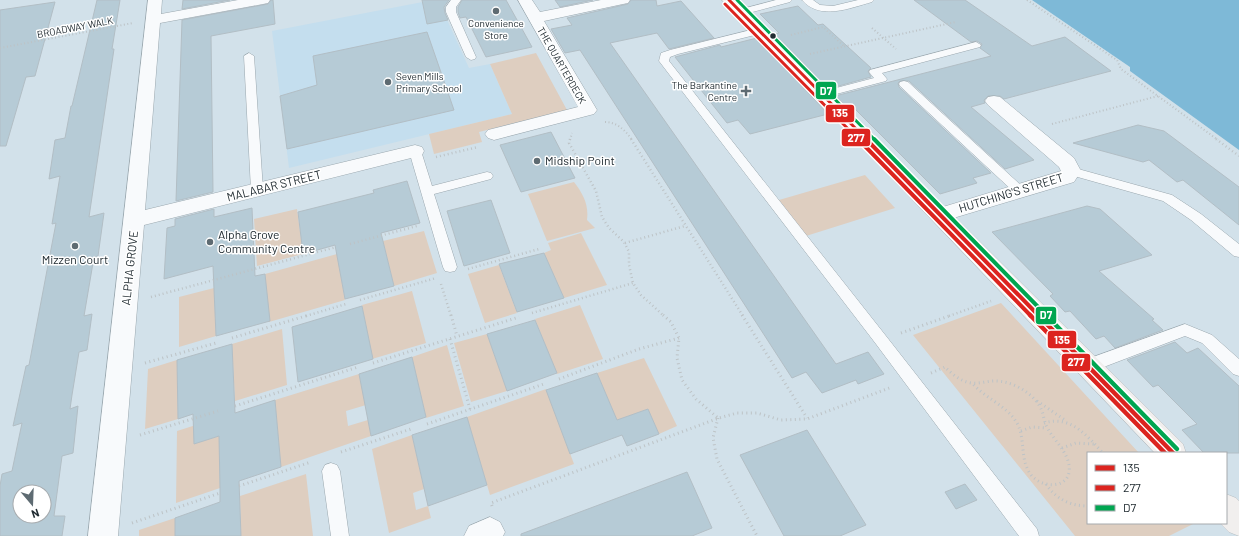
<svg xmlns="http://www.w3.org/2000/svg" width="1239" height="536" font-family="Barlow,sans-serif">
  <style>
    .built { fill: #c4deee }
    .green { fill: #decec0 }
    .water { fill: #7eb9d7 }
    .building { fill: #b6cbd6; stroke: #b2bec5; fill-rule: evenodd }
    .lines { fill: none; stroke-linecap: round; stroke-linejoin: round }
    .lane-casing { stroke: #9aa7ae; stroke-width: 1 }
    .street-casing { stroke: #9aa7ae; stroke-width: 1 }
    .primary-casing { stroke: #b6bec3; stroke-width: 1 }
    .path-far2 { stroke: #bdc3c6; stroke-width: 2; stroke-dasharray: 1 2.5; stroke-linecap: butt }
    .path-far1 { stroke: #bdc3c6; stroke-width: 2.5; stroke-dasharray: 1 3; stroke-linecap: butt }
    .path { stroke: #bdc3c6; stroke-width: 3; stroke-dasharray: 1 3.5; stroke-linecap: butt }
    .lane { fill: #f8fafc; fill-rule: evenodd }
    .street { fill: #f8fafc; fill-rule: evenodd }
    .primary { fill: #f1efee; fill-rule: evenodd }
    .bus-1-far2-casing { stroke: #fff; stroke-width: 5.5 }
    .bus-1-far1-casing { stroke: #fff; stroke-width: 7 }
    .bus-1-casing { stroke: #fff; stroke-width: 8 }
    .bus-2-far2-casing { stroke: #fff; stroke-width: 5.5 }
    .bus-2-far1-casing { stroke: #fff; stroke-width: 7 }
    .bus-2-casing { stroke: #fff; stroke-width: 8 }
    .bus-3-far2-casing { stroke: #fff; stroke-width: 5.5 }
    .bus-3-far1-casing { stroke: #fff; stroke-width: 7 }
    .bus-3-casing { stroke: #fff; stroke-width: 8 }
    .bus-1-far2 { stroke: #dc241f; stroke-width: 3 }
    .bus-1-far1 { stroke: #dc241f; stroke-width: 4 }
    .bus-1 { stroke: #dc241f; stroke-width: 4.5 }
    .bus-2-far2 { stroke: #dc241f; stroke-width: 3 }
    .bus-2-far1 { stroke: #dc241f; stroke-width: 4 }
    .bus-2 { stroke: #dc241f; stroke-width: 4.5 }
    .bus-3-far2 { stroke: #00a651; stroke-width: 3 }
    .bus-3-far1 { stroke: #00a651; stroke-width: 4 }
    .bus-3 { stroke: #00a651; stroke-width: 4.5 }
    .poi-dot { fill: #5e6b72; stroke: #fff; stroke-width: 1.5 }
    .bus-dot { fill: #202b31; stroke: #fff; stroke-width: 1.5 }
    .labels { text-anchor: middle; stroke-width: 3; stroke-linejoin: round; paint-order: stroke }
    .far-poi-label { font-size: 10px; fill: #202b31; stroke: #fff }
    .far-street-label { font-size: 10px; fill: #202b31; stroke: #fff }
    .poi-label { font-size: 12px; fill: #202b31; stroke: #fff; text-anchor: start }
    .street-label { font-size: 12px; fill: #202b31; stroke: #fff }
    .line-badge { stroke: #fff; stroke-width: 1.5 }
    .badge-label { font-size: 11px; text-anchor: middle; font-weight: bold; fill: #fff }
  </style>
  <rect width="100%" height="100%" fill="#d2e1ea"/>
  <path class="built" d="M433,0H438L469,68L490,64L512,114L289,168L272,31Z"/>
  <path class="green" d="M536,53L567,110L479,132L482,142L434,154L429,134L512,114L490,64Z
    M865,175L895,208L806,236L779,200Z
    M574,182C583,194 589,204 587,220L595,228L547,241L528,194Z
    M297,209L303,254L257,266L254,219Z
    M424,231L437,273L394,286L383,241Z
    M581,233L607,285L564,298L544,253L551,250L548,243Z
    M337,254L345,300L269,322L265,274Z
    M499,265L517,313L485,323L468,274Z
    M214,288L216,336L179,347V297Z
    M412,291L426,343L372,359L362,305Z
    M1001,303L1139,453H1088V523H1195L1169,536H1075L913,335Z
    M580,305L603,359L557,374L535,319Z
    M282,329L287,385L235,401L232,344Z
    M487,334L507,391L471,402L454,343Z
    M447,345L464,406L426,418L412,357Z
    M644,358L677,426L659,434L648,409L617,420L597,373Z
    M177,360L178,419L145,429L148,369Z
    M359,374L366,405L346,411L348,426L368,420L371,436L281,467L275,400Z
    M546,389L574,464L490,495L467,417Z
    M218,418L194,430V444L219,436L220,488L176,503L177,431Z
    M412,435L424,489L413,493L416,510L428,506L431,518L389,533L372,449Z
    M306,474L313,536H241L240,496Z
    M175,518V536H139V530Z"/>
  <path class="water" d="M1032,0H1239V150L1130,71V67Z"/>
  <path class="building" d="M97,0H120L112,49H114L89,217L104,213L98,256L94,257L84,316L92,314L87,350L79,352L72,395L70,409L78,406L73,453L62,456L54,516H65L62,536H0V486L2,474L12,471L22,423L13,426L26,366L29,365L56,223L52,224L60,176L49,179L55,140L65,138L71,106H72ZM20,492H44V516H20Z
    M183,0H230L182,9Z
    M271,0H273L275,24L211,36L213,192L176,201L182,20L268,4Z
    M422,0H449L444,7L445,13L448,20L427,24Z
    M462,0H506L532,47L486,57L466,17L460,18L458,12V7Z
    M555,0H593L560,7Z
    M631,0H656L657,6L681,1L714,38L669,49L657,33L610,43L836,364L868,352L884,374L858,384L856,380L822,393L806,372L792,378L580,50L565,53L551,29L572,25L567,18L628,4Z
    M914,0H965L1032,46L1065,37L1111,71L1004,99L1000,96H988L984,100L985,103L971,107L1034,160L1005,169L909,81H900L898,83L899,87L991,173L973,178L977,183L940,194L853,107L848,108L835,96L991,56L980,48L982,44L977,41L971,42Z
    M55,2L35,76L26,77L6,146H0V10Z
    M798,6L818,25L823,24L871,68L868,71L871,77L828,89L774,34L779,33L760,14Z
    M427,32L454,110L287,149L280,96L317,85L313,56Z
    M757,38L828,114L750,134L738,120L727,123L675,57L720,45L721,47Z
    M1138,125L1164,131L1239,187V225L1183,180L1177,182L1149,160L1143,162L1073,143Z
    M551,132L575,178L521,192L500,145Z
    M407,181L420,223L381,233L394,286L345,299L335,245L303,254L298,212L374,193L373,190Z
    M491,200L510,253L464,266L447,211Z
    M1087,206L1100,209L1152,255L1099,271L1154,319L1152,320L1163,330L1115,348L1104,336L1096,339L1070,311L1065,312L1050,296L1053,294L992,232Z
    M252,208L255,276L265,274L270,321L216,336L213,266L164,279L167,228L175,226V219L214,209V217Z
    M544,253L564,298L517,312L499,264Z
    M362,306L373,359L298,382L292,327Z
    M535,320L557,373L507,391L487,334Z
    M1175,342L1187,353L1198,348L1239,386V453H1204L1182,430L1197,424L1158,385L1153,387L1127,360Z
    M232,344L235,413L275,400L281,467L239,481L241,536H175V518L220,502V488L219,436L194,444L193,414L178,419L177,360Z
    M412,357L426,417L371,436L359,374Z
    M597,373L617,420L648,409L659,434L627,446L622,435L570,454L546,390Z
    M467,417L487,485L428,506L412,435Z
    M807,430L866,525L840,536H784L740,455Z
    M687,472L712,528L692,536H521V534Z
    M965,484L977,500L956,509L945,492Z"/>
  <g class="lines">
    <g class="lane-casing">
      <path id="lane" d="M451,0H461L456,7V12L476,57L475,59L471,60L466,57L446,12V7Z
        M776,0H792L790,2L741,15L736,12L738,10Z
        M802,0H813L820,5L833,6L858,0H874L872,2C850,8 820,21 802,0Z
        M759,28L764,31L763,33L678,54L670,57L669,61L886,336L1037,529L1039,536H1019L876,344L659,61L661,53L670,50Z
        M976,42L981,45L980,47L882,73L887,79L886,81L821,98L815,95L817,93L874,78L869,72L870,70Z
        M249,53L254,56L263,190L261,193L257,194L253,193L251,190L244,56Z
        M904,81L908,82L1024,188L1026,191L1024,194L1020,195L1016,194L900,86L899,84L900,82Z
        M415,147L419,148L421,151L432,186L487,172L491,173L493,176L491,179L434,194L457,267L455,271L450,272L445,271L443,267L409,151L411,148Z
        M1071,167L1172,195L1201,214L1239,244V257L1234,256L1191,220L1163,201L1067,174L1065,171L1067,168Z
        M1185,324L1212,335L1239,359V376L1233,374L1202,343L1185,336L1088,373L1082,371L1080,366L1082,361Z
        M331,463L337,465L340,471L349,536H331L322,471L325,465Z"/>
    </g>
    <g class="street-casing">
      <path id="street" d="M148,0H162L161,14L238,0H270L268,3L263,4L160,23L145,210L415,145L422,147L424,151L422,155L415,157L144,225L118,536H88Z
        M518,0H532L540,12L601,0H630L628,3L623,4L544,21L597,110L594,114L494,140L488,138L485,134L488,130L578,107Z
        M994,96L1000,97L1074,158L1081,171L1074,182L940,222L933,220L930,215L933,210L1061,171L1059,167L988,105L985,101L988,97Z
        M490,517L500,522L505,532L503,536H464L469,526Z"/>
    </g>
    <g class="primary-casing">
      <path id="primary" d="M722,0H737L1183,444L1186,453H1155Z
        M1226,494L1236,498L1239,501V536L1229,532L1220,523H1226Z"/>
    </g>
    <path class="path-far2" d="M1027,0L1117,60L1121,69L1218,140
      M872,28L896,49
      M791,35L823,27L845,47
      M0,48L133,23
      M810,54L956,22
      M605,122C617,122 626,131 632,140
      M1052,124L1158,96
      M570,140L572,133"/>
    <path class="path-far1" d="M570,139L569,143L596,191L602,217L609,228L624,242L629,252V265L633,283L641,295L664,316
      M631,139L743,316
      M1216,139L1239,156
      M436,157L478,147
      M625,243L685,226
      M350,244L417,226
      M468,269L539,249
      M441,284L451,316
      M151,297L336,247
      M360,300L436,278
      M532,313L633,283
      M306,316L346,304
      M949,316L991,301"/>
    <path class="path" d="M451,315L457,336
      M663,315L671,322L679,338L677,358L682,380L696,399L718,418
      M742,315L807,418
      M901,333L952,315
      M232,338L309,315
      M450,339L470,409
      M145,363L216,343
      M373,363L519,317
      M931,373L945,367C952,374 960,381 971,383C979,384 987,381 995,381C1011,381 1030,391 1039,405C1044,412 1043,420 1047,427C1053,439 1064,448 1068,461C1076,487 1046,491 1032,476C1019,461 1026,439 1017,423C1007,406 985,398 972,383
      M559,379L639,349L679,338
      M1037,401L1065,420
      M235,406L358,367
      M718,418L713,438L717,459L757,536
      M1044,423C1071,415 1086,435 1103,453
      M427,424L544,384
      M1021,431L1032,427L1047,428
      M140,435L218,411
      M1062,448L1076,443L1094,444
      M341,452L411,429
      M1046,484C1056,499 1070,506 1088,506
      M239,486L311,462
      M492,506L491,503L719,418L737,413H757L781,420L807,419L892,387
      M132,523L220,493"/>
    <use href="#lane" class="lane"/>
    <use href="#street" class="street"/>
    <use href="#primary" class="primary"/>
    <g class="bus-1-far2-casing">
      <path id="bus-1-far2" d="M729,0L867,140"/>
    </g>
    <g class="bus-1-far1-casing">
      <path id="bus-1-far1" d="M866,139L1039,316"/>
    </g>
    <g class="bus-1-casing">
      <path id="bus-1" d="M1038,315L1173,453"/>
    </g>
    <g class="bus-2-far2-casing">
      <path id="bus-2-far2" d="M725,4L859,140"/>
    </g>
    <g class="bus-2-far1-casing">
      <path id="bus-2-far1" d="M858,139L1031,316"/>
    </g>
    <g class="bus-2-casing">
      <path id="bus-2" d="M1030,315L1165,453"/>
    </g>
    <g class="bus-3-far2-casing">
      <path id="bus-3-far2" d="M737,0L875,140"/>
    </g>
    <g class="bus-3-far1-casing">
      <path id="bus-3-far1" d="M874,139L1047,316"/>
    </g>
    <g class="bus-3-casing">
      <path id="bus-3" d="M1046,315L1177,449"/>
    </g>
    <use href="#bus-1-far2" class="bus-1-far2"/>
    <use href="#bus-1-far1" class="bus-1-far1"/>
    <use href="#bus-1" class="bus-1"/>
    <use href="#bus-2-far2" class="bus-2-far2"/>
    <use href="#bus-2-far1" class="bus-2-far1"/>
    <use href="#bus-2" class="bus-2"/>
    <use href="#bus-3-far2" class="bus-3-far2"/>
    <use href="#bus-3-far1" class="bus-3-far1"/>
    <use href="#bus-3" class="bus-3"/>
  </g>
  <g class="poi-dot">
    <circle cx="496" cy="11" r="4"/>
    <circle cx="388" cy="82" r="4"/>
    <path d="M744 85h4v4h4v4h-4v4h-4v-4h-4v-4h4z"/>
    <circle cx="537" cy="161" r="4"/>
    <circle cx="210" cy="242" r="4"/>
    <circle cx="75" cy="246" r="4"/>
  </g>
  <circle class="bus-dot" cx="773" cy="36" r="3.5"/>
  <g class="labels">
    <g class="far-poi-label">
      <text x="496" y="27">Convenience<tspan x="496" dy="12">Store</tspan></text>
      <text x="396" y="80" text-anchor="start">Seven Mills<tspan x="396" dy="12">Primary School</tspan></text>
      <text x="737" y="89" text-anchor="end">The Barkantine<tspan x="737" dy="12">Centre</tspan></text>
    </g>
    <g class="far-street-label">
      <text transform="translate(75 27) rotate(-11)" y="4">BROADWAY WALK</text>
      <text transform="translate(562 65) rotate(60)" y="4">THE QUARTERDECK</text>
    </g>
    <g class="poi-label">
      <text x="545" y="165">Midship Point</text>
      <text x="218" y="239">Alpha Grove<tspan x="218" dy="14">Community Centre</tspan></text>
      <text x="75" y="264" text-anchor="middle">Mizzen Court</text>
    </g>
    <g class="street-label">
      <text transform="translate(274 186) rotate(-14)" y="4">MALABAR STREET</text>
      <text transform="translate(1011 193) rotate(-17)" y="4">HUTCHING'S STREET</text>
      <text transform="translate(130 268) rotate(-84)" y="4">ALPHA GROVE</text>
    </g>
  </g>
  <g class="line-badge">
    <rect x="815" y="81" width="22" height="19" rx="4" fill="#00a651"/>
    <rect x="825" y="104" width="30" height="19" rx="4" fill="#dc241f"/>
    <rect x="841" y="128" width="30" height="19" rx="4" fill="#dc241f"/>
    <rect x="1035" y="306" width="22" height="19" rx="4" fill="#00a651"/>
    <rect x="1047" y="330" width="30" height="19" rx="4" fill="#dc241f"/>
    <rect x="1061" y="353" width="30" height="19" rx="4" fill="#dc241f"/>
  </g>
  <g class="badge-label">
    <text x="826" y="95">D7</text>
    <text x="840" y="117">135</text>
    <text x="856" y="142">277</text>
    <text x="1046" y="319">D7</text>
    <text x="1062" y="344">135</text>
    <text x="1076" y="366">277</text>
  </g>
  <rect x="1087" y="452" width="140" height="72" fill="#ffffff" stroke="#a6aaad"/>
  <rect x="1095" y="465" width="20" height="6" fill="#dc241f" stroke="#a6aaad"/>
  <text x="1123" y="472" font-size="12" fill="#202b31">135</text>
  <rect x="1095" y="485" width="20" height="6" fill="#dc241f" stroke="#a6aaad"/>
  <text x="1123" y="492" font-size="12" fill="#202b31">277</text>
  <rect x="1095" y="505" width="20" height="6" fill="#00a651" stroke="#a6aaad"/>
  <text x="1123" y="512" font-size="12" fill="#202b31">D7</text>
  <g transform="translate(32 504) rotate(161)"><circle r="19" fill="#ffffff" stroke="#a6aaad"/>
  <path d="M0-3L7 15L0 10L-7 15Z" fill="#5e6b72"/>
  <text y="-6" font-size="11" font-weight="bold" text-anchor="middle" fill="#202b31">N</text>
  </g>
</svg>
